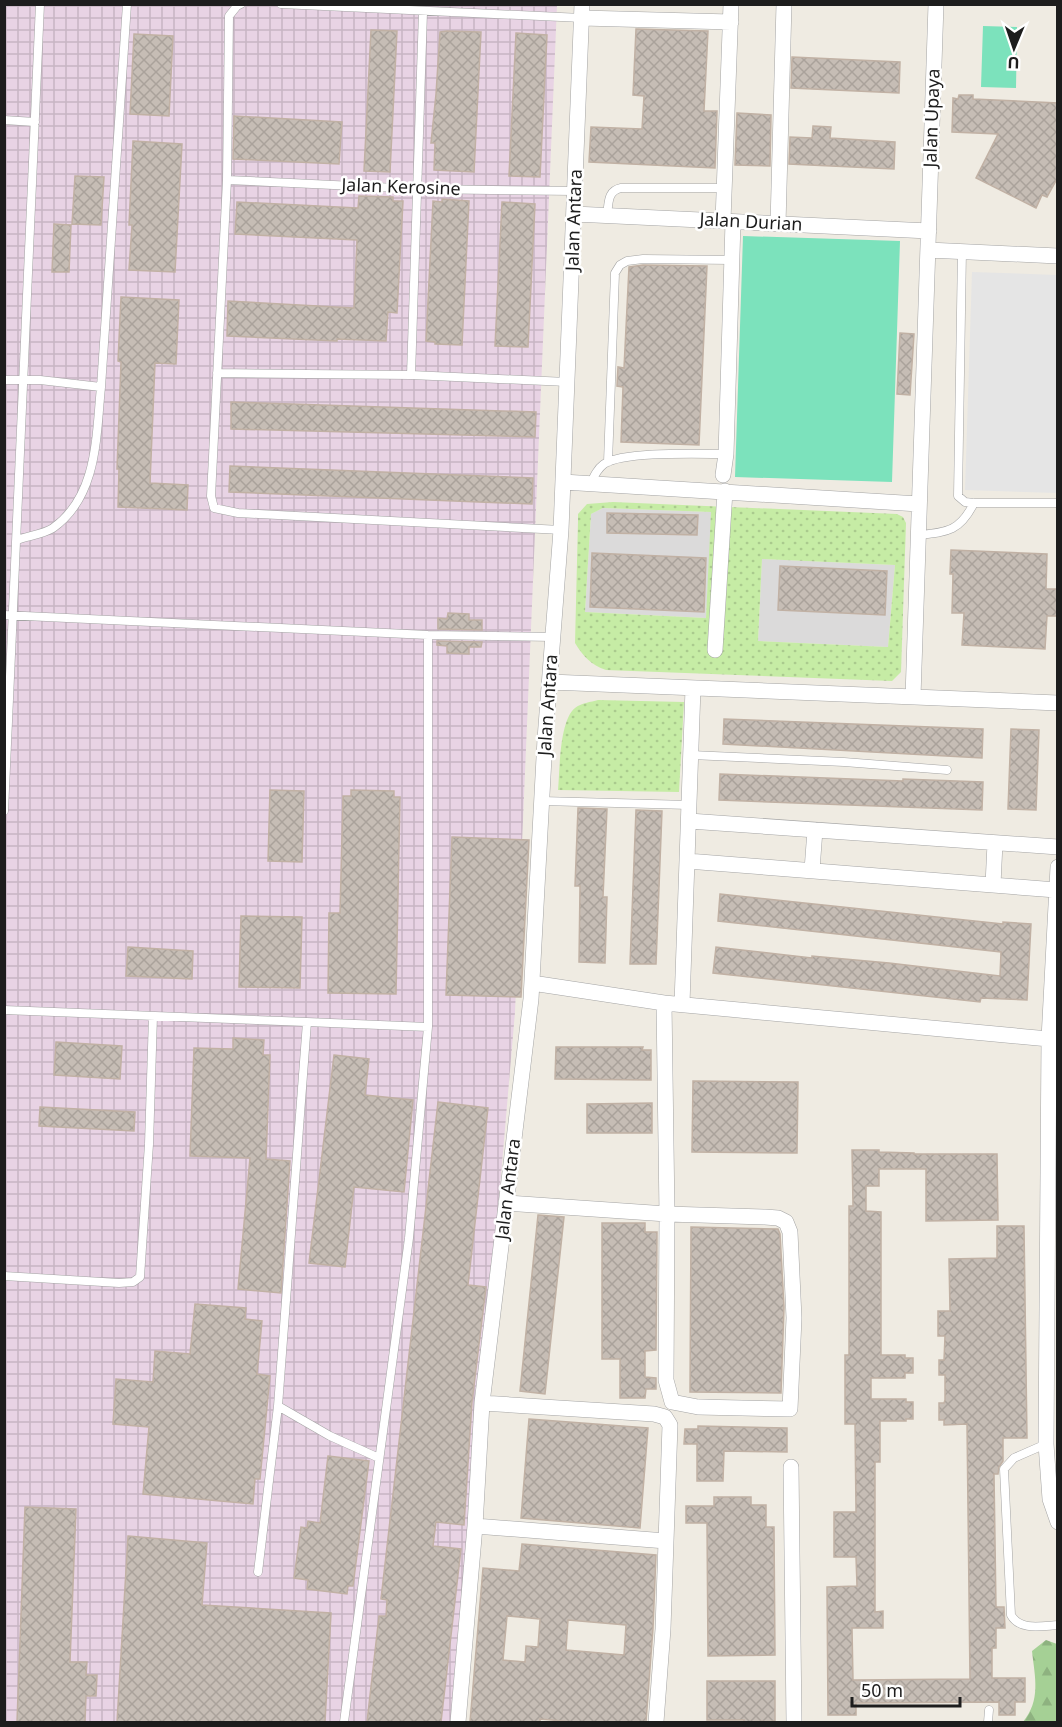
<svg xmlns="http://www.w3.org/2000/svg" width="1062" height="1727" font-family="'Noto Sans',sans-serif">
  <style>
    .residential { fill: #dbdada }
    .industrial { fill: url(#industrial-grid) }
    .grass { fill: url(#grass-dots); fill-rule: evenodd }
    .forest { fill: url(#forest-firs) }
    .pitch { fill: #7ce2bc }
    .parking { fill: #e5e5e5 }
    .building { fill: url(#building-cross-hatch); stroke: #c1b1a4; stroke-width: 1.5; fill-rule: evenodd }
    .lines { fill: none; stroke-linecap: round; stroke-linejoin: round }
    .service-casing { stroke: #a4a4a4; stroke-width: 9 }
    .minor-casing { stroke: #a4a4a4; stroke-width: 16 }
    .service { stroke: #fff; stroke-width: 8 }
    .minor { stroke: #fff; stroke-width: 15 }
    .labels { text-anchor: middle; stroke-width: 5; stroke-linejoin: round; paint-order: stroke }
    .street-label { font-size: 18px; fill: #1d1d1d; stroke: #fff }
  </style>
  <defs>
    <pattern id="industrial-grid" width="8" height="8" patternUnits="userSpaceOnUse" patternTransform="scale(1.5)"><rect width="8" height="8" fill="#e8d3e4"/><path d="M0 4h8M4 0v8" fill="none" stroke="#c7b5c3"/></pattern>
    <pattern id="grass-dots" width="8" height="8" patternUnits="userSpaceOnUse" patternTransform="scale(1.5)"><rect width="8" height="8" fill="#c6eca5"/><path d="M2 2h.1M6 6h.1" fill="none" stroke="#aaca8e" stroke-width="1.8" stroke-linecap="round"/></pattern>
    <pattern id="forest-firs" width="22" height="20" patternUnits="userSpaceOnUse" patternTransform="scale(1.5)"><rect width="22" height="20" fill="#a5d095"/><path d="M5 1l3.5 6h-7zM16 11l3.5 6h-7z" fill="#8eb280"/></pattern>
    <pattern id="building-cross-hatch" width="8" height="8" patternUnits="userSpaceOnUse" patternTransform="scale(1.5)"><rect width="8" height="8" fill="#c6bdb5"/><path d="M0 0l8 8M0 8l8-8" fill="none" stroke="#aaa29b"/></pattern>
  </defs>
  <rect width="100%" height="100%" fill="#efebe2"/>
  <path class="residential" d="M603,508L712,512L706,618L585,612L591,514Z
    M762,559L895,565L888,647L758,641Z"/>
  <path class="industrial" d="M5,5H557L515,1012L454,1722H5Z"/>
  <path class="grass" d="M613,502L897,514L903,517L906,523L901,672L892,681L606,670C591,665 583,656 575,643L578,521V514L587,504ZM603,508L711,512L706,618L585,612L591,514ZM762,559L895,565L888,647L758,641Z
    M598,700L684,702L679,792L558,790C560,770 559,721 575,708C581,703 591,702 598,700Z"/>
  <path class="forest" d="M1046,1640L1057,1644V1722H1023C1041,1700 1035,1678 1032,1651Z"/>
  <path class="pitch" d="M983,26L1017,27L1016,88L981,87Z
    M743,236L900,241L892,482L735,477Z"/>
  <path class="parking" d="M972,272L1057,275V493L965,490Z"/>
  <path class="building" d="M636,29L708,31L704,111H717L715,168L589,162L591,127L642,129L644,96L633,95Z
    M371,30L397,31L390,172L364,171Z
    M447,31L481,32L474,172L434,170L435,143H431L436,94L440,32Z
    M516,33L547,35L540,177L509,176Z
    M134,34L173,36L169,116L130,114Z
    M792,57L900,62L899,93L791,88Z
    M959,95H973V99L1058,103V177L1047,197L1042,195L1036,208L976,178L998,134L952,132L953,98L958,99Z
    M737,113L771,115L770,166L735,165Z
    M234,116L342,122L339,164L233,159Z
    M813,126L831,127L830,138L895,142L894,169L789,164L790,137L812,138Z
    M133,141L182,144L175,272L129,270L132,225H129Z
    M75,176L104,177L101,225L72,224Z
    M359,196L393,197V201H403L397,313L388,312L386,341L337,339V341L227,336L228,301L354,308L357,240L235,234L237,202L358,208Z
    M442,199L469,201L462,345L435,344V342L426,341L433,201L442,202Z
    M502,202L535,204L528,347L495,346Z
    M54,224L71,225L69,272H52Z
    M643,265L707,266L699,445L621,442L623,387L617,386L618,367L624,368L629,267Z
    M121,297L179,300L176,364L155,363L150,483L188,485L187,510L118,507L119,469H117L121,362L118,361Z
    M900,333L914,334L910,395L897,394Z
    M231,402L536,412L535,437L231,429Z
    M230,466L533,478L532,504L229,492Z
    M607,513L698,515L697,535L607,533Z
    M951,550L1047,554L1046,589H1058V616H1047L1045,649L962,645L964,613H952L953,574H950Z
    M592,553L706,558L704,612L590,607Z
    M780,566L887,571L885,615L778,610Z
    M448,613L469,614V620H482V630L438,629V618L447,619Z
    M437,641L482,642L481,647H469V654L447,653V646L437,645Z
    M724,719L983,729L982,758L723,744Z
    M1011,729L1039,730L1036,810L1008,809Z
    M720,774L903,781V779L983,782L982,810L719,800Z
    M270,790L304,791L302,862L268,861Z
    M351,790L394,791V797H400L396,994L328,993L329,913H340L343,796H351Z
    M578,808L607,809L603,897H607L605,963L579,962L580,886H575Z
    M636,810L662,811L656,964H630Z
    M452,837L529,840L521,997L446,995Z
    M720,894L1003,924V922L1031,924L1027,1000L981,998L980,1002L713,973L716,947L812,958V956L889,963L1000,976L1001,952L718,921Z
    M241,916L302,917L300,988L239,987Z
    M128,947L193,951L192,979L126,976Z
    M233,1038L264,1040L263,1055H270L266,1159L290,1161L281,1293L238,1289L250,1158L190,1156L194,1048L233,1049Z
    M56,1042L122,1046L120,1079L54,1075Z
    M556,1047H643L642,1050H651V1080L555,1079Z
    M334,1055L369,1059L365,1095L413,1100L404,1192L354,1187L345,1267L309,1263Z
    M693,1081L798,1082L797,1153L692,1152Z
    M438,1102L488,1108L468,1285L486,1287L472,1402L464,1525L436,1522L433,1546L461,1549L441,1722H367L379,1616H386L387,1600L381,1599Z
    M652,1103V1133H587V1104Z
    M40,1107L135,1112L134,1131L39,1126Z
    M852,1150H879V1152L914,1153V1154H997L998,1220L926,1221V1169H879V1186H866V1211L881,1212V1355H905V1358H913V1373H905V1378H871V1399H906V1402H913V1419H906V1421H880V1462H875V1612L883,1611V1628H852L853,1680L970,1679L967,1424L944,1425V1420H939V1403H944L945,1400V1375H939V1360H944L945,1336H938V1311H950L949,1259L997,1258V1226H1024L1027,1438H1003V1461L999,1467L998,1474H994L996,1607H1004L1005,1628H996V1648H992V1678H1025V1702H1015V1715H999V1702L856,1703V1715H828L827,1587L857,1586L856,1557H834V1512H856L855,1424H845V1355H849V1206H853Z
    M538,1215L564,1217L545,1394L520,1391Z
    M602,1223H645V1232H657L656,1350L645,1351V1377L656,1378V1389H646L645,1398H620V1359H602Z
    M691,1227L778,1229L780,1234L784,1307L781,1393L690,1392Z
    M195,1304L246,1308L245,1319L262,1321L257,1374L270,1376L260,1479H255L253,1504L143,1494L149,1427L113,1424L116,1379L153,1382L155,1351L190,1354Z
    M529,1419L648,1428L640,1528L521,1518Z
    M698,1426L787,1428V1452L724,1451L723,1481H697V1444H684L685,1429H698Z
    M328,1456L369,1461L353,1586H348L347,1594L307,1589L308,1580L294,1578L301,1527L307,1528L308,1521L320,1523Z
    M714,1497H751V1505H766V1527H774L775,1655L708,1656L707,1523H686V1506H714Z
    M25,1507L76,1509L70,1662H87L86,1675H97L96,1696H86L85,1722H17Z
    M128,1536L207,1543L202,1605L331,1613L325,1722H117Z
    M522,1544L656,1555L653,1628L646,1722H574L540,1719V1722H470L483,1568L519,1571ZM507,1616L540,1619L538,1647L526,1646L525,1662L503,1660ZM568,1620L626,1625L624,1655L566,1650Z
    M707,1681H775V1721L744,1722V1720H707Z"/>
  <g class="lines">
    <g class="service-casing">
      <path id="service" d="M241,4L237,6L229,16L227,180L211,496L214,508L238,513L561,530
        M281,4L582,18
        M4,120L35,122
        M227,180L418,189L574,191
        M607,215C609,203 607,191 621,188H724
        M962,250L958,496L965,502L974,503H1058
        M217,373L411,375L567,382
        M411,375L423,12
        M4,380H40L101,387
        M608,462L615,273L620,265L627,261L643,259L732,260
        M591,483C594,476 597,469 604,464C624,451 699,454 726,454
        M919,535C948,532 960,531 974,503
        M17,540C28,536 44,534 53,528C98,496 96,436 101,387L127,4
        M4,615L428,635L553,637
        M691,755L844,762L947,770
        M542,801L689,805
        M4,811L40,4
        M4,1010L307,1022
        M4,1276L119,1283L133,1282L140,1277L149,1144L153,1016
        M1046,1444L1014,1458L1004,1469L1011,1615C1020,1631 1041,1626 1058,1625
        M379,1458L330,1436L278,1406L307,1022L428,1027
        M258,1572L278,1406
        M344,1722L409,1238L428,1027V635
        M988,1722L989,1710"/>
    </g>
    <g class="minor-casing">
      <path id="minor" d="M582,18L731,22
        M574,214L929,231
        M723,221L731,4
        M778,224L784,4
        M928,250L1058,256
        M723,475L726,454L733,222
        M563,482L919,504
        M715,650L725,491
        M550,682L1058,703
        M913,697L936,4
        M689,821L1058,847
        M687,861L1056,890
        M1058,867L1049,1039L1046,1444L1050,1499L1058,1522
        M812,870L815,830
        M993,885L995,843
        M664,1003L1049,1039
        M682,1004L693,688
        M506,1203L667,1214L664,1003L532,983
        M667,1214L765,1217L778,1218L786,1222L790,1232L794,1318L790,1409L698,1407L672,1402L666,1380Z
        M482,1403L654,1414L665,1417L670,1425L663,1629L656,1722
        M791,1467L794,1722
        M475,1526L666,1541
        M458,1722L475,1526L482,1403L531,999L545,739L561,530L582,4"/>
    </g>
    <use href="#service" class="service"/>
    <use href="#minor" class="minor"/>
  </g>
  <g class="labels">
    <g class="street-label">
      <text transform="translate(932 118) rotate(-88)" y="6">Jalan Upaya</text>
      <text transform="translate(401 187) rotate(2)" y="6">Jalan Kerosine</text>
      <text transform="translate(574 220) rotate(-88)" y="6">Jalan Antara</text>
      <text transform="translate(751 222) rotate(3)" y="6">Jalan Durian</text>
      <text transform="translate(548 705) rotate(-86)" y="6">Jalan Antara</text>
      <text transform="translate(508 1189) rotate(-83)" y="6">Jalan Antara</text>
    </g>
  </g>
  <rect width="1062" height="1727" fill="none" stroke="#1d1d1d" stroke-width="12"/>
  <g transform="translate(1014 48) rotate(182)" stroke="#ffffff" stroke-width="4.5" paint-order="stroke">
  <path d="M0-4.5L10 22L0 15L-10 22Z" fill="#1d1d1d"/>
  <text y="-9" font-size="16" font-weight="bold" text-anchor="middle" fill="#1d1d1d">U</text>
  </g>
  <path d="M852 1697v9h108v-9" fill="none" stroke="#1d1d1d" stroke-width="3"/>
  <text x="861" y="1697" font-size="18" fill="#1d1d1d" stroke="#ffffff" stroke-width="4.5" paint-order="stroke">50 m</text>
</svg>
